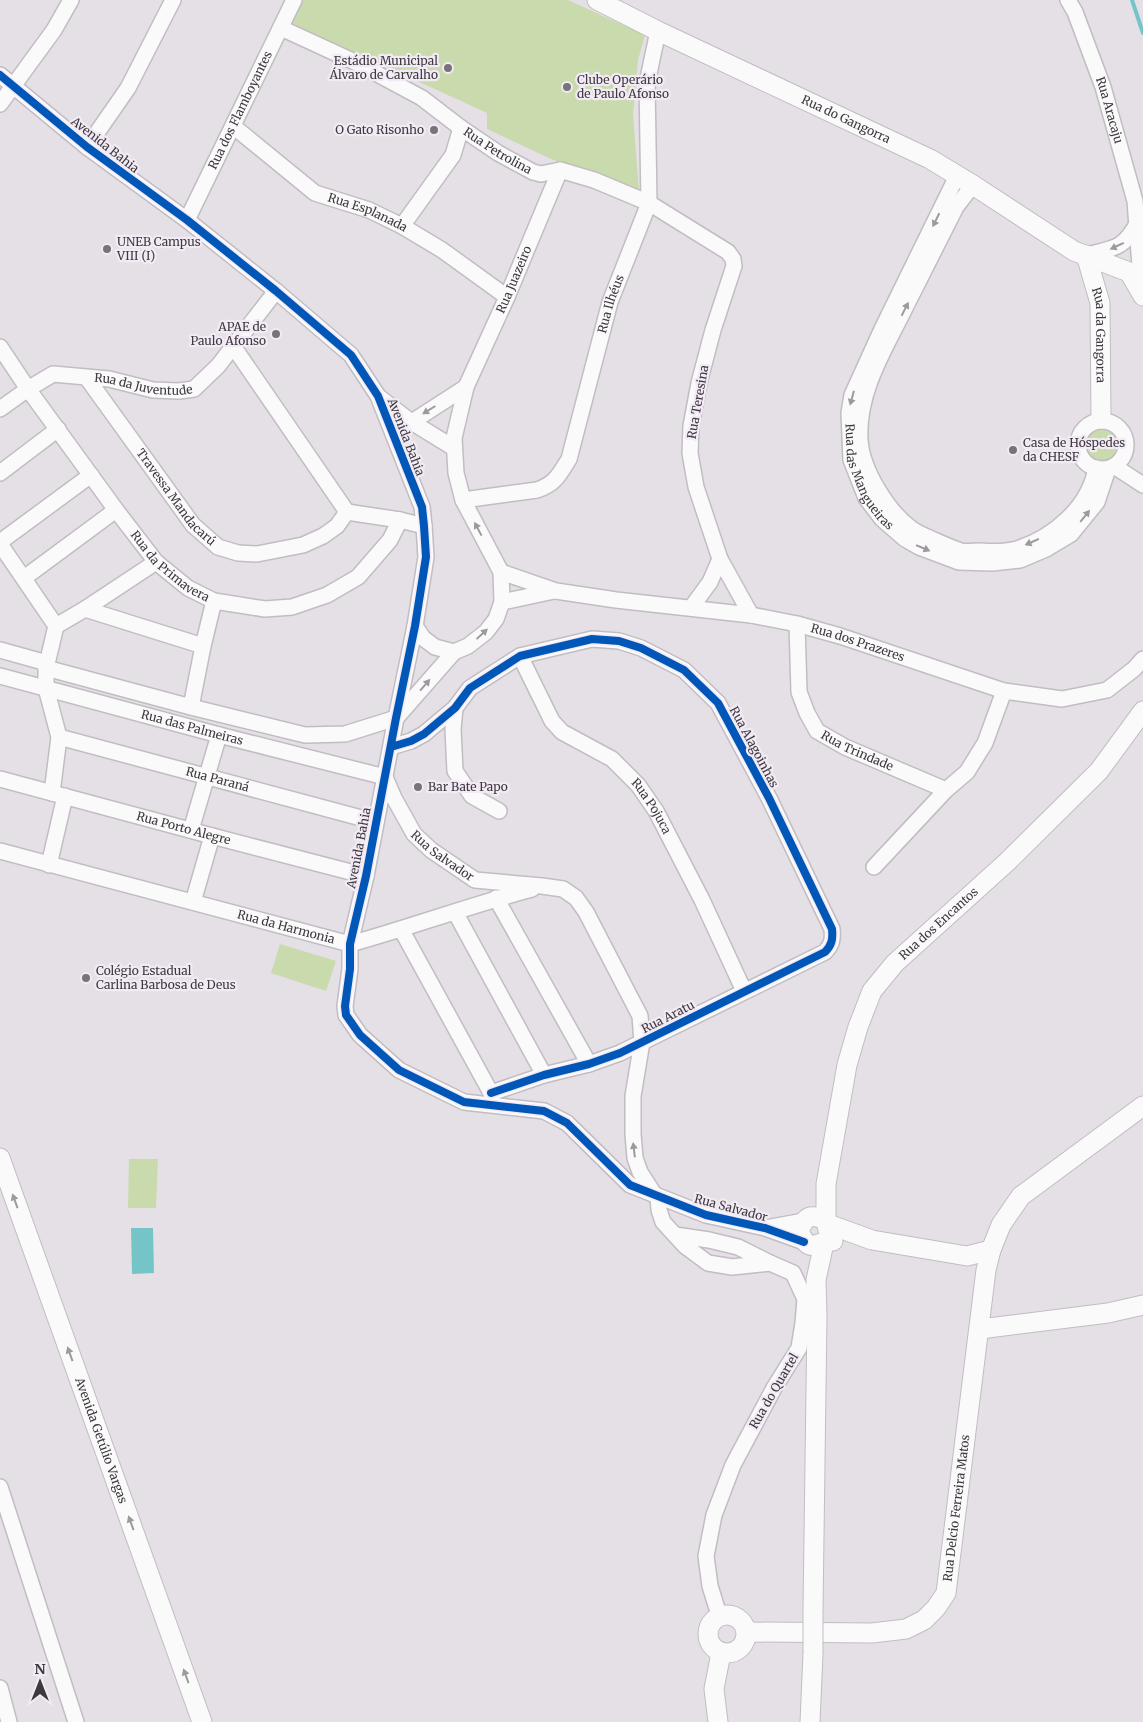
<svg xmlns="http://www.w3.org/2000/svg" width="1143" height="1722" font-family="Merriweather,serif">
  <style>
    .green { fill: #c9daac }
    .water { fill: #75c5c8 }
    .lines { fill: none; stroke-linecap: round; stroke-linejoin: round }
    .stream { stroke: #75c5c8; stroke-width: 4 }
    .minor-casing { stroke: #c1bdc2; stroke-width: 18 }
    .tertiary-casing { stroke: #c1bdc2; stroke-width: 21 }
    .minor { stroke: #fbfafb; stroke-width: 15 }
    .tertiary { stroke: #fbfafb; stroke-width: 19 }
    .tertiary-bridge-casing { stroke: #c1bdc2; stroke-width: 21; stroke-linecap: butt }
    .tertiary-bridge { stroke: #fbfafb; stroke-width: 19 }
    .cycleway-casing { stroke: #f2eaf5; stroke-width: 11 }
    .cycleway { stroke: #0057b8; stroke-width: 8 }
    .oneway { fill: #9c9a9c }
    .poi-dot { fill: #777378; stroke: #f2eaf5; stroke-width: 2 }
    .labels { text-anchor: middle; stroke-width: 4.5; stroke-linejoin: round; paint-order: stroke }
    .poi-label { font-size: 12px; fill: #3d393e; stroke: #f2eaf5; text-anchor: start }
    .street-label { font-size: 12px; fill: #3d393e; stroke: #f2eaf5 }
  </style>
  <rect width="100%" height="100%" fill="#e4e0e5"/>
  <path class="green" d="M302,0H568L645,35L638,60L633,115L639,191L551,159L487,129V113L291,23Z
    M1080 444a22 22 0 1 1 44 0a22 22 0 1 1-44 0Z
    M280,944L336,961L326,991L271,973Z
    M129,1159H158L156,1208H128Z"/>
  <path class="water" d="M131,1228H153L154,1273L132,1274Z"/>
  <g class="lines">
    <path class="stream" d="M1132,0L1143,33"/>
    <g class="minor-casing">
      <g id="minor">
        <path id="s1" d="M1068,0L1075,12L1103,87L1135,201L1142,292"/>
        <path id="s2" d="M281,28L357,63L422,98L461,128L498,153L533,172L541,174L560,170L594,180L649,203L728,252L733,259L734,266L713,330L699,383L691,426L690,453L696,487L720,559L751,615"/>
        <path d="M0,75L87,147L187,220L276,291L351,355L378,396L422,507L424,526L426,557L415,626L396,718L366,876L350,944V969L345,1006L346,1015L360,1035L399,1070L464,1102L544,1111L567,1123L630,1185L706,1215L765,1228L804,1242"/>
        <path d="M0,104L54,30L71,0"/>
        <path id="s3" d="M233,126L315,193L369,210L402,226L442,250L507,297"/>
        <path d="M87,147L128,88L173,0"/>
        <path id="s4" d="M957,176L882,329L852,395L849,413L851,460L866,498L882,519L905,539L919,547L959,562L992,563L1020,560L1046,549L1071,534L1097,502L1108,469"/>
        <path d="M973,185L956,207C939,241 922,275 905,308C885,349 857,392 860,440C862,470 888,512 912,529C919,534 952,548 961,551C966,552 974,551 980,551C992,552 1006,552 1017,549C1054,537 1089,507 1096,468"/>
        <path id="s5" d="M187,220L294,0"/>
        <path d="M402,226L453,155L461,128"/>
        <path d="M1086,255C1114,248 1123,250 1138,222"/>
        <path d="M233,346L347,512"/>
        <path id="s6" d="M0,347L28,389L116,510L156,562L188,588L214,601L265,609L292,607L327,595L358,577L390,540L400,520L424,526"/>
        <path id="s7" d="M87,378L193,525L218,547L238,553L257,554L303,545L323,536L337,526L347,512"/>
        <path d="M379,397L410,421L454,448"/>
        <path id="s8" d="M0,409L28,389L53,374L109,379L153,390L179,391L194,389L218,366L276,291"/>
        <circle cx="1102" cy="445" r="24"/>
        <path d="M404,427L466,387"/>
        <path d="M1114,466L1143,485"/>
        <path d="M0,473L58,429"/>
        <path id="s9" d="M463,500L537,490C555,484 559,475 569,459L610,302L649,203L647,83L658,31"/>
        <path d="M347,512L400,520"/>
        <path d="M0,542L91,475"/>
        <path d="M0,544L56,626"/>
        <path id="s10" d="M501,572L556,591L616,600L751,615L797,624L840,636L1004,691L1062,699L1107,690L1134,669L1143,659"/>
        <path d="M24,578L116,510"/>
        <path d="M502,602L554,591"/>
        <path d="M691,608L710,582L720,559"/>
        <path d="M85,609L203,646"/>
        <path id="s11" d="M797,624L799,692L807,713L817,731L845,747L946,790"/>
        <path d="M56,626L85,609L156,562"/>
        <path id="s12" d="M415,626L423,638L435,647L454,652L468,646L486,632L496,619L502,602L501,572L463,500L456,473L454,438L466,387L507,297L560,170"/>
        <path d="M0,650L47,663"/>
        <path id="s13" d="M520,656L552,721L562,732L612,759L638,785L656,811L702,900L744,991"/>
        <path d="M46,668L191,707L305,735L345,734L396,718"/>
        <path id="s14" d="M0,676L219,735L385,777L394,798L414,834L431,850L475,880L542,886L563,889L576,898L586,912L640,1016L642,1042L633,1096V1134L635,1158L640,1172L654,1194"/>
        <path d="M191,707L203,646L214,601"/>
        <path d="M455,708L453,729L455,771L472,796L499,811"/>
        <path d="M397,717L454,652"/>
        <path id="s15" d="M59,737L376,822"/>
        <path d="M391,747L411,741L424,734L455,708L470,688L520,656L592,639L619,641L641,648L684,670L718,703L769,798L832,929C833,939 832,945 825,952L620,1053L589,1064L544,1075L491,1093"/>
        <path id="s16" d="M0,779L212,836L366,876"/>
        <path d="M52,793L59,737L46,688V668L56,626"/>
        <path d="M191,830L219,735"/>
        <path id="s17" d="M0,851L350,944"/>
        <path d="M49,865L65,796"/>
        <path d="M874,867L946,790L967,772L985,743L1004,691"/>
        <path d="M496,898L589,1064"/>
        <path d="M193,902L212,836"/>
        <path d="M455,912L544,1075"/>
        <path d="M401,929L491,1093L493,1102"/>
        <path d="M350,944C411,927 471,905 532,889"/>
        <path d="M658,1197L659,1210L663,1222L685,1246L708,1263L732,1267L770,1263L793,1273L805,1299L803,1323L799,1348L774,1388L733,1465L714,1515L706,1556L710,1586L719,1615"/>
        <path d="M766,1228L804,1221"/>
        <path d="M675,1235L709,1240L738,1247L770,1263"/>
        <path d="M0,1487L76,1722"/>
        <path d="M0,1688L9,1722"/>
      </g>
    </g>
    <g class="tertiary-casing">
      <g id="tertiary">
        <path id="s18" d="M597,0L658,31L930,159L973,185L1074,251L1129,272L1143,296"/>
        <path id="s19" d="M1086,255L1100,303L1101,419"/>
        <path id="s20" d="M0,1158L202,1722"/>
        <path id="s21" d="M826,1221V1184L847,1065L858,1027L872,991L895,963L1007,862L1099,771L1143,711"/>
        <path d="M828,1224L872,1240L967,1256L991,1250"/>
        <path d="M828,1230L826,1221C811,1213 805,1216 799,1231C810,1256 815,1241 833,1241"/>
        <path d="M980,1329L1108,1313L1143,1305"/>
        <path d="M813,1610L817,1316L816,1280L824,1243"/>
        <circle cx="727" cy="1634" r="19"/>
        <path id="s22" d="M747,1632L872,1633L906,1629L924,1620L936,1608L946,1593L986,1270L991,1250L1001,1225L1021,1196L1143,1106"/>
        <path d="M718,1722L714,1689L721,1653"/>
        <path d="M810,1722L813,1654"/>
      </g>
    </g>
    <use href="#minor" class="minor"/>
    <use href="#tertiary" class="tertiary"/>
    <g class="tertiary-bridge-casing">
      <path id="tertiary-bridge" d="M813,1610V1654"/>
    </g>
    <use href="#tertiary-bridge" class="tertiary-bridge"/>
    <g class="cycleway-casing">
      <path id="cycleway" d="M0,75L87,147L187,220L276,291L351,355L378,396L422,507L424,526L426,557L415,626L396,718L366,876L350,944V969L345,1006L346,1015L360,1035L399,1070L464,1102L544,1111L567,1123L630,1185L706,1215L765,1228L804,1242
        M391,747L411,741L424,734L455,708L470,688L520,656L592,639L619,641L641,648L684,670L718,703L769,798L832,929C833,939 832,945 825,952L620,1053L589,1064L544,1075L491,1093"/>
    </g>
    <use href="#cycleway" class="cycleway"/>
  </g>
  <defs><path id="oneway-solid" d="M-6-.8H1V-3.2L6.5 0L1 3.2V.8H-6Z" transform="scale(1.25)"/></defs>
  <g class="oneway">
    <use href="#oneway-solid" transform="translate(936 220) rotate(116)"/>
    <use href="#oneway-solid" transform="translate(1117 246) rotate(155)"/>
    <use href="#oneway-solid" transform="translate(905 309) rotate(-63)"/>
    <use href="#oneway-solid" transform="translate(852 398) rotate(105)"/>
    <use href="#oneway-solid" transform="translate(429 410) rotate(148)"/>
    <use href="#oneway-solid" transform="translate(1085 516) rotate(-51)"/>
    <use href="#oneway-solid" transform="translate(478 529) rotate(-118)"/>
    <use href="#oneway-solid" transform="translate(1032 542) rotate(156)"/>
    <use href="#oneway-solid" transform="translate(923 548) rotate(23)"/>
    <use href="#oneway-solid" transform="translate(482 634) rotate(-43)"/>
    <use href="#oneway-solid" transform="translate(425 685) rotate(-49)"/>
    <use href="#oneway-solid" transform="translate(634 1150) rotate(-97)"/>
    <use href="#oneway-solid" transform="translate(15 1201) rotate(-110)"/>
    <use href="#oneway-solid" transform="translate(70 1354) rotate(-110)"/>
    <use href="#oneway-solid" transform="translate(131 1523) rotate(-110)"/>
    <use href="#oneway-solid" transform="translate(186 1676) rotate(-110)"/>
  </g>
  <g class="poi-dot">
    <circle cx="448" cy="68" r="5"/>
    <circle cx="567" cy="87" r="5"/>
    <circle cx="434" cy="130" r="5"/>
    <circle cx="107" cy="249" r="5"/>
    <circle cx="276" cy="334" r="5"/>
    <circle cx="1013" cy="450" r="5"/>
    <circle cx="418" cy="787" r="5"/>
    <circle cx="86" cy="978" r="5"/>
  </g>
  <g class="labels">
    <g class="poi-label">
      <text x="438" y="65" text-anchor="end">Estádio Municipal<tspan x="438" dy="14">Álvaro de Carvalho</tspan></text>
      <text x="577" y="84">Clube Operário<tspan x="577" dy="14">de Paulo Afonso</tspan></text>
      <text x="424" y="134" text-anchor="end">O Gato Risonho</text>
      <text x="117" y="246">UNEB Campus<tspan x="117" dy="14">VIII (I)</tspan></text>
      <text x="266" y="331" text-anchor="end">APAE de<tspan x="266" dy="14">Paulo Afonso</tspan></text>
      <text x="1023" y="447">Casa de Hóspedes<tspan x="1023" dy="14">da CHESF</tspan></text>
      <text x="428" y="791">Bar Bate Papo</text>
      <text x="96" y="975">Colégio Estadual<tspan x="96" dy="14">Carlina Barbosa de Deus</tspan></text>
    </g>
    <g class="street-label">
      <text dy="4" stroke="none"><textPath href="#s5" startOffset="122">Rua dos Flamboyantes</textPath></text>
      <text dy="4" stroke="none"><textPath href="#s1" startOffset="118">Rua Aracaju</textPath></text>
      <text dy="4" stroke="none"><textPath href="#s18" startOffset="276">Rua do Gangorra</textPath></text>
      <text transform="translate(105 145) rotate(38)" y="4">Avenida Bahia</text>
      <text dy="4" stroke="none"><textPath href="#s2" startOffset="250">Rua Petrolina</textPath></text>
      <text dy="4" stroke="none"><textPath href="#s3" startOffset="162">Rua Esplanada</textPath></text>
      <text dy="4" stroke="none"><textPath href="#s12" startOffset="466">Rua Juazeiro</textPath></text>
      <text dy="4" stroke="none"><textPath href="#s9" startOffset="281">Rua Ilhéus</textPath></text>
      <text dy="4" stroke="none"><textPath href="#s19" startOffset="82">Rua da Gangorra</textPath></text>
      <text dy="4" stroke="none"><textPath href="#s8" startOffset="155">Rua da Juventude</textPath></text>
      <text transform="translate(698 402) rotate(-80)" y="4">Rua Teresina</text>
      <text transform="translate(406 437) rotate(69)" y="4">Avenida Bahia</text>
      <text dy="4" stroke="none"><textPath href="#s4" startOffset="330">Rua das Mangueiras</textPath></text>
      <text dy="4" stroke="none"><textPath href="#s7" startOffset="149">Travessa Mandacarú</textPath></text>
      <text dy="4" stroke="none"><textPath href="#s6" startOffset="279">Rua da Primavera</textPath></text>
      <text dy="4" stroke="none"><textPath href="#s10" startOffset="365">Rua dos Prazeres</textPath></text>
      <text dy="4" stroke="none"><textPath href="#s14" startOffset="199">Rua das Palmeiras</textPath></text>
      <text transform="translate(754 747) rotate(62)" y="4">Rua Alagoinhas</text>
      <text dy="4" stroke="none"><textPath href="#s11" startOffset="156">Rua Trindade</textPath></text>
      <text dy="4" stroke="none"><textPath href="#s15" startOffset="164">Rua Paraná</textPath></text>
      <text dy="4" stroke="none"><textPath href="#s13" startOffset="206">Rua Pojuca</textPath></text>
      <text dy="4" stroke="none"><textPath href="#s16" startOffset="190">Rua Porto Alegre</textPath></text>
      <text transform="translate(359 848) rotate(-79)" y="4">Avenida Bahia</text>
      <text dy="4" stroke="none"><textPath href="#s14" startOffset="498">Rua Salvador</textPath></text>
      <text dy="4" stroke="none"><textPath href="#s21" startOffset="331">Rua dos Encantos</textPath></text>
      <text dy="4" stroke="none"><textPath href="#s17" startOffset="296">Rua da Harmonia</textPath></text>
      <text transform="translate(668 1017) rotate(-27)" y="4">Rua Aratu</text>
      <text transform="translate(731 1208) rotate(15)" y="4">Rua Salvador</text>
      <text transform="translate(774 1391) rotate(-60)" y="4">Rua do Quartel</text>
      <text dy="4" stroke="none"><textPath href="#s20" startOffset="300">Avenida Getúlio Vargas</textPath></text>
      <text dy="4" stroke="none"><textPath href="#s22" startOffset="300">Rua Delcio Ferreira Matos</textPath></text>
    </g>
  </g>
  <g transform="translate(40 1682)" stroke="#f2eaf5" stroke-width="4" paint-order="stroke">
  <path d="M0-4L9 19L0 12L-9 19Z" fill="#3d393e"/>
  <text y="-8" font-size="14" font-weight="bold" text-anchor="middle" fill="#3d393e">N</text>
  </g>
</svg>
